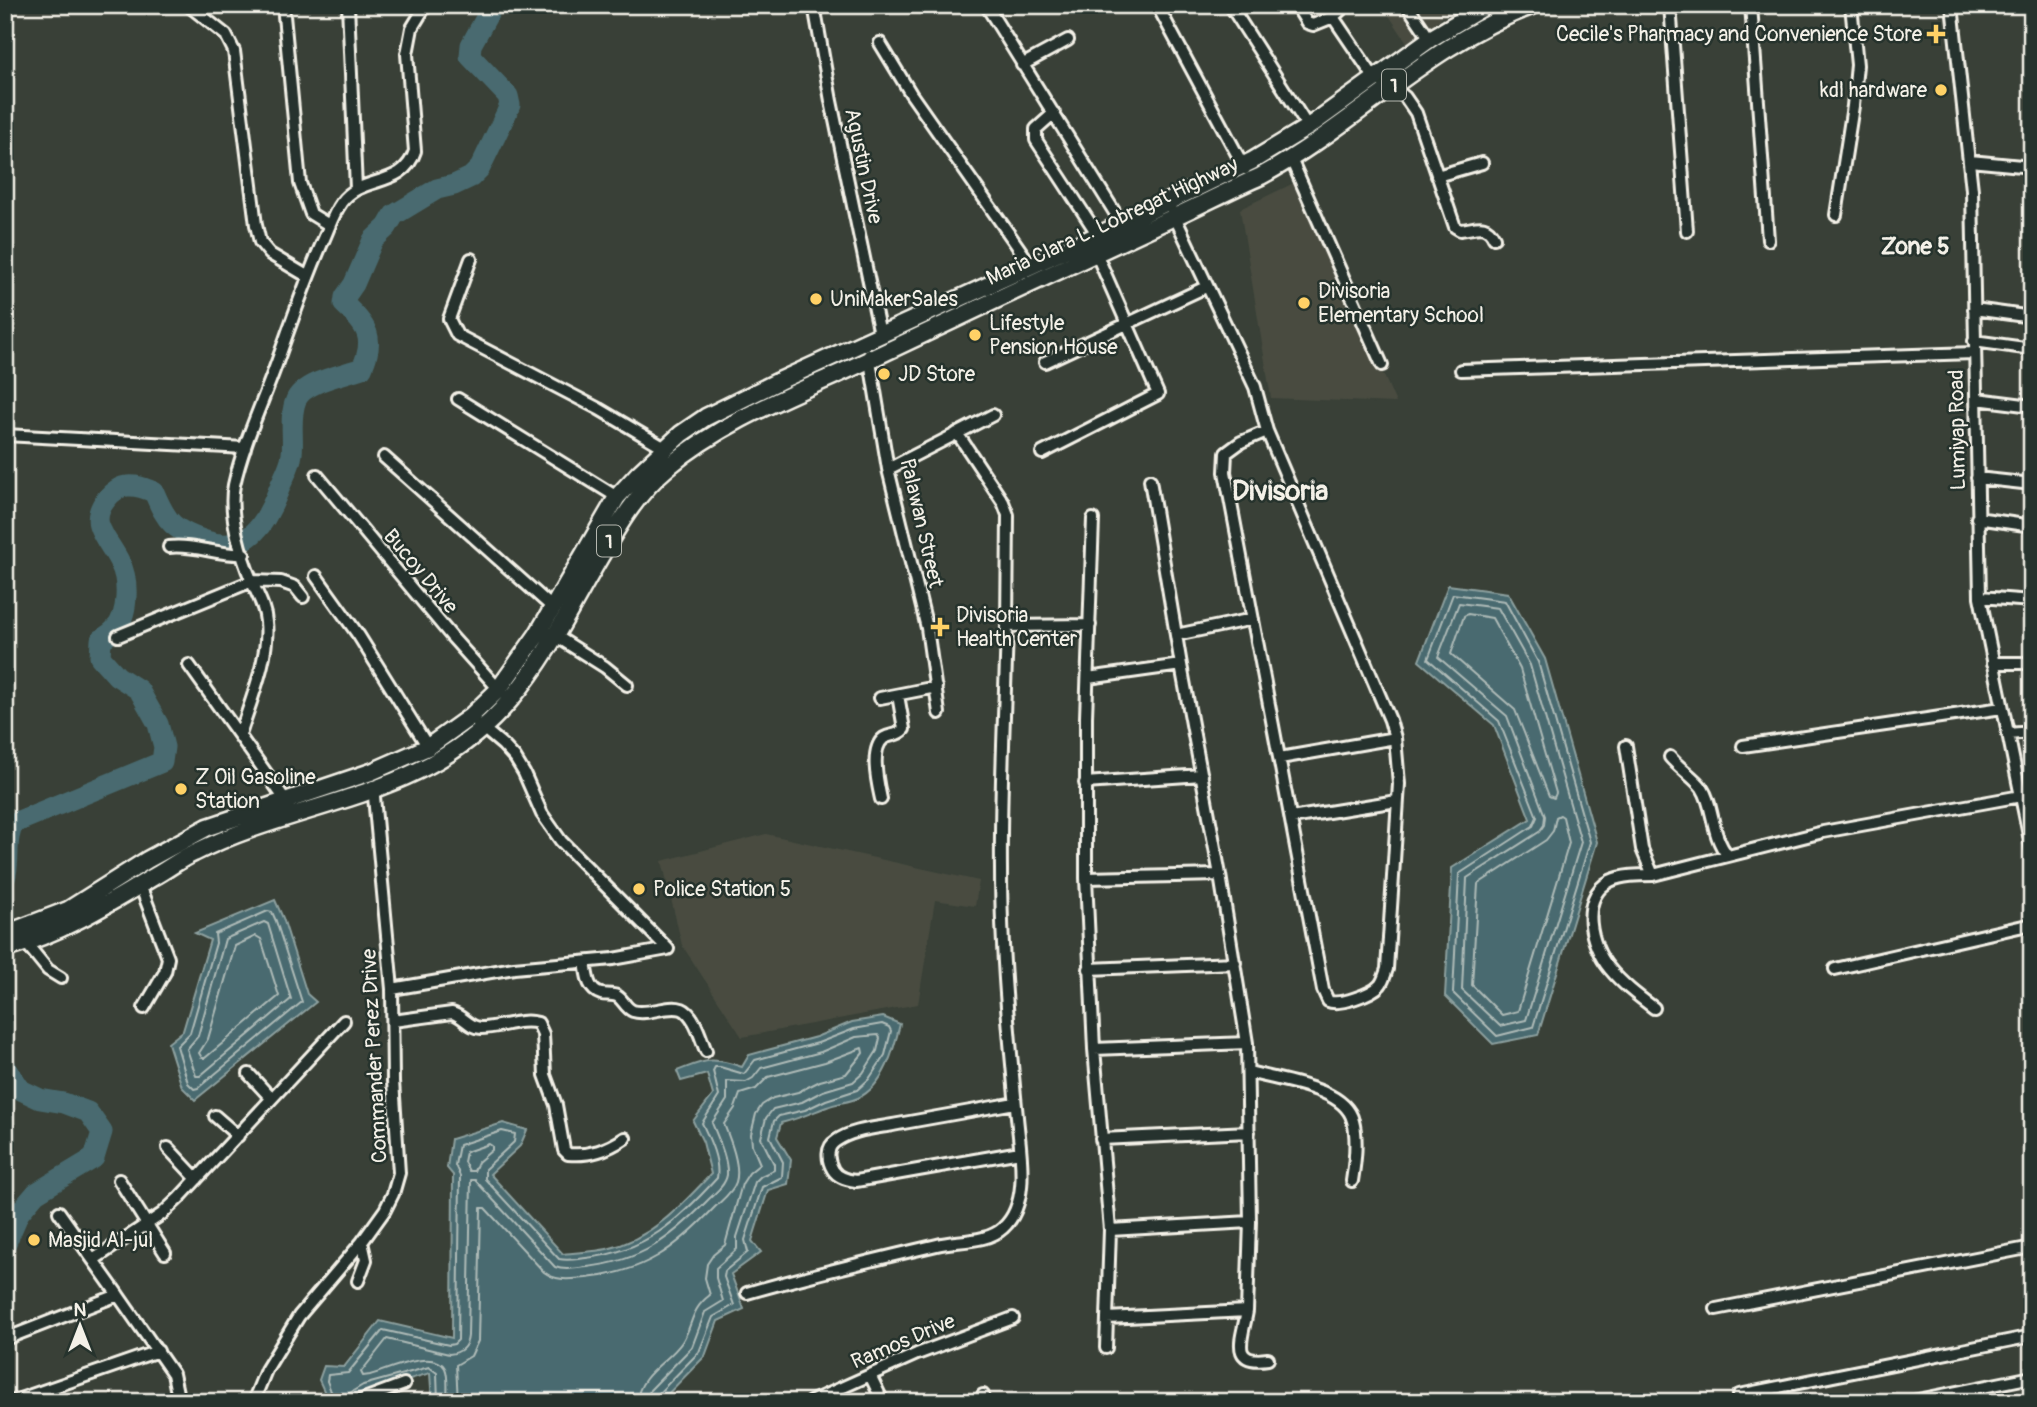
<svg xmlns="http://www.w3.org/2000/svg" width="2037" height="1407" font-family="Pangolin,sans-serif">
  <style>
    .built { fill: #494c41 }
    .water { fill: #486a6f; stroke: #8da09f; stroke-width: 2 }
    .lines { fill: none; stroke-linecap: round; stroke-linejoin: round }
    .shore { stroke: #afbbb8; stroke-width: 2 }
    .river { stroke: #486a6f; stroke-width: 21 }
    .minor-casing { stroke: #f4f1e8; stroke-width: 16 }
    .highway-casing { stroke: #f4f1e8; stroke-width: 21 }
    .minor { stroke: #26332d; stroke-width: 10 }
    .highway { stroke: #26332d; stroke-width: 16 }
    .poi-dot { fill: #ffd166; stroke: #26332d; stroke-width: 2.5 }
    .labels { text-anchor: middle; stroke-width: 5; stroke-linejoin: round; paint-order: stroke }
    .shield { fill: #26332d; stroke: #b6b8b0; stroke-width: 2 }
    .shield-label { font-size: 19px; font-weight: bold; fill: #f4f1e8 }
    .poi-label { font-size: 21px; fill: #f4f1e8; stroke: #26332d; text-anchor: start }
    .street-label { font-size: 21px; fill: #f4f1e8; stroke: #26332d }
    .neighbourhood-label { font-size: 23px; font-weight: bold; fill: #f4f1e8; stroke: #26332d }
    .district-label { font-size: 28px; font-weight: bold; fill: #f4f1e8; stroke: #26332d }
  </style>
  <rect width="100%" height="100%" fill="#394037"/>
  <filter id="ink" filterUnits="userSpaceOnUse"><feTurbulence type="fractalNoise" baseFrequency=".0143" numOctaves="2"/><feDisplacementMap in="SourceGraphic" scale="14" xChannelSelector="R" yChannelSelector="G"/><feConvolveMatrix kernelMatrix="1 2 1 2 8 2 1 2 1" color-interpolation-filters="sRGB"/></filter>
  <g filter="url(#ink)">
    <path class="built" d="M1382,5H1458L1408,44Z
      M1298,181L1396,403L1271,398L1240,209Z
      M766,834L979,881L975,906L935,900L918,1004L742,1037L682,945L662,861Z"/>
    <path class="water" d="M1448,585L1508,593L1545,659L1597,842L1538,1035L1493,1044L1445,996L1452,868L1530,819L1494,725L1419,661Z
      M275,900L283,918L307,994L316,1002L195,1100L182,1087L168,1043L183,1031L210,940L195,933Z
      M883,1017L900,1024C894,1049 885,1085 858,1098C849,1102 837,1103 827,1107C811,1113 798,1119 781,1123L777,1137L791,1160L788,1184L768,1190L752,1241L761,1252L731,1274L744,1309L718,1321L705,1356L660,1402H432L430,1373L365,1392L351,1400L329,1402L319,1380L324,1366L344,1367L380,1321L452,1338L453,1175L447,1168L451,1139L503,1123L527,1130L520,1146L490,1174L563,1254C577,1252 593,1252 607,1249C651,1239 681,1206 711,1174L703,1142L693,1121L713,1095L707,1074L681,1081L677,1071C706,1060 711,1056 742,1067L749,1055L816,1037L852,1022Z"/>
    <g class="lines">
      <path class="shore" d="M1453,594L1505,601L1538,662L1590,842L1533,1027L1497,1036L1453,993L1459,874L1533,826L1537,817L1499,721L1428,659Z
        M1459,603L1498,608L1530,665L1581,842L1526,1020L1500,1026L1462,990L1467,878L1539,832L1544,825L1545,816L1507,716L1438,657Z
        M1468,614L1492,618L1520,669L1556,793L1554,798L1549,796L1515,710L1451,654L1464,616Z
        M1560,815L1563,817L1569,843L1518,1011L1502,1015L1472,985L1478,884L1546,840L1553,831L1556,817Z
        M268,911L272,912L276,921L302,1002L198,1088L194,1089L188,1083L177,1046L190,1033L216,943L215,934Z
        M264,922L268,924L291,999L200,1076H196L187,1049L198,1036L225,939Z
        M256,936L261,939L279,996L205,1058H202L199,1053L208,1039L235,946Z
        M489,1144L492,1146V1150L478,1162L474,1171H469L464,1162L466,1152Z
        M335,1402L327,1381L328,1375L348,1373L383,1330L449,1345L454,1344L458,1340L460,1176L455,1165L459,1145L502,1131L515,1134L514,1142L485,1169V1179L559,1259C568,1261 577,1259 586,1258C645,1252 679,1220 717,1178C720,1160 709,1138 702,1123L719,1096L713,1071L715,1067H720L744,1074L755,1060L818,1043L854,1029L882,1024L889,1027L891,1031L885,1055L869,1079L857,1090L826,1100L805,1110L779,1116L774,1121L770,1137L783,1162L782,1177L762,1187L745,1240L748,1252L725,1271L724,1277L734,1305L713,1317L699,1352L658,1394L656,1402
        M346,1402L348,1394L363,1385L429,1367L437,1373L438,1402
        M447,1402C447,1392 449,1377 445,1368C434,1348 387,1370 370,1375L363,1376L361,1372L387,1339L449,1354C460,1353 467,1347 468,1336L471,1180H475L555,1267C565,1271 576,1268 587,1267C641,1261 670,1239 707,1201C714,1194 725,1186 727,1175C728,1159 718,1138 712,1123L727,1100V1081L746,1082L753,1078L761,1068L821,1052L856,1037L878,1035L880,1038L877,1051L863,1073L853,1082L823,1091L802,1102L773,1109L766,1118L761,1138L774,1164V1170L761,1176L755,1182L737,1237V1249L716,1268V1278L723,1301L705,1312L692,1347L650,1390L647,1402
        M458,1402L456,1365L471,1356L478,1341L481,1208H485L544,1272C557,1282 570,1279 586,1278C645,1272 675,1249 715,1207C722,1200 733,1192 736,1182C741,1166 730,1139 724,1124L735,1108L740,1094L756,1089L768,1077L825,1062L862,1048L863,1053L846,1074L820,1081L798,1092L773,1098L762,1105L756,1114L751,1134L752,1145L760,1164L749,1173L742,1184L725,1245L713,1255L707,1264L705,1278L710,1295C690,1310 694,1323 682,1342C669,1362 638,1374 637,1402"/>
      <path class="river" d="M5,878C11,859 4,840 14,823L162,762L164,747L158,724L139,690L117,676L100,657L101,640C105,637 110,634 114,630C129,616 129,580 120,563C114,550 103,538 99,525C94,509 113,486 128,486C138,485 146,489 154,492C167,523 173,530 206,541C251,556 268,519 281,484C285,475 291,464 292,454C294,437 289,417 296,400C304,381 344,375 362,368C376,338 367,326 344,304L345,297L354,284L373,240L387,227L394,215L437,189L454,185L471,177L480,168L506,114L510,105L508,96L470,56L471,45L493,5
        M5,1066L21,1090L40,1099L64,1103L88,1112L102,1132L94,1158L36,1193L19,1213L5,1245"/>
      <g class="minor-casing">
        <path id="minor" d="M188,5L226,35L234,51L256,225L260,242L270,254L307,276
          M283,5L300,183L311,214L329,225
          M348,5L356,189
          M814,5L831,101L880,334
          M986,5L1122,224
          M1157,5L1245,169
          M1230,5L1308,127
          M1296,5L1307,23L1313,25L1333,17L1346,5
          M1407,5L1430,39
          M1670,5L1687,231
          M1751,5L1768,240
          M1952,5L1972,190L1980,597L2032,850
          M1333,17L1375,79L1392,87L1405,97L1416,113L1455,227L1460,230C1475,229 1486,221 1494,238
          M880,43L911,94L1030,264
          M1022,65L1068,40
          M1054,113L1036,129V140L1098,235
          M1291,159L1382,365
          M1970,161L2032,167
          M1437,176L1482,163
          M1172,211L1255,387L1267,431L1390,720L1395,738L1399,784L1387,969C1385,974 1384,980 1380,985C1372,994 1339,1006 1328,1001L1323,990L1225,472L1226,453L1241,442L1267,431
          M1836,215L1853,106L1857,65L1851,5
          M471,259L449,319L457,335L599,409L665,448
          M1974,309L2032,317
          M1974,341L2032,349
          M869,355L888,469L927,628L939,713
          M1045,362L1206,287
          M1461,370L1974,353
          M458,399L617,497
          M1977,399L2032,406
          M957,433L1003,502L1008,515L1007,626
          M5,435L245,448
          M1042,453L1158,394L1096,253
          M384,457L553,608
          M888,469L993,415
          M317,475L452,637L503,694
          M1977,478L2032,484
          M1977,518L2032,526
          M1093,519L1086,717V878L1094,1049L1110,1230L1106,1348
          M169,547C195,544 219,556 244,554
          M316,576L359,636L428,747
          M1980,597L2032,601
          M1176,635L1253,619
          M118,636L252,581L281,582L295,587L303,597
          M556,636L605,667L627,685
          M1993,663H2032
          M189,665L289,805
          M1088,678L1181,665
          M880,698L936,687
          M478,724L503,745L515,758L524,773L542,814L561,841L668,949
          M2008,734L2032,732
          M240,735C250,702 270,656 266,622C265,607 258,596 252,582C241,556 228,513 234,485C243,444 262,404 276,365C291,323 305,282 323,241C329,228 333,214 341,203C361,174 403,189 415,151L407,54L412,28L426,5
          M1626,746L1642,849L1653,875L1823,832L2021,796
          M1743,746L2002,708
          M1670,757C1679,768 1695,778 1702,788C1715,808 1710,834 1728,856
          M1280,758L1395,738
          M1085,783L1202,775
          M881,799C878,785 869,749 884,738C891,734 898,736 904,729L898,695
          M1291,818L1397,801
          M1653,875C1639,875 1622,875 1610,881C1578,898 1591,947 1609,968C1622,984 1638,996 1654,1008
          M1086,878L1220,875
          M140,885L168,958L165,972L144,1008
          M26,943L48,970L61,978
          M585,962C587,973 587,990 601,994C606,995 612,994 617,996C624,1000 625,1008 633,1011C648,1016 667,1004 682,1009C695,1014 701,1040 706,1051
          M1089,969L1235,963
          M1835,969L2032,924
          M392,989L514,968L613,959L668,949
          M393,1021L452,1013C464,1016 469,1028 481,1028C500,1028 520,1018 538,1023L543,1034L545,1075L556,1105L564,1150L568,1154C590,1156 607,1150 625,1138
          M1094,1049L1247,1043
          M1249,1072C1279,1081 1345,1087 1353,1121C1358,1139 1355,1162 1352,1181
          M249,1074L271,1098
          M1015,1103C976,1110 937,1117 898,1124C879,1128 852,1129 836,1141C826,1147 827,1160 833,1170C838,1178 847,1180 856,1181L1020,1152
          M215,1116L238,1136
          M1101,1139L1249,1132
          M168,1148L197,1179
          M119,1180L165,1253
          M59,1212L118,1295
          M1110,1230L1250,1222
          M93,1260L162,1214L179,1198L344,1021
          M358,1281L366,1260L362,1242
          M747,1293C810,1275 873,1260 937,1245C957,1240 987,1243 1003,1228C1031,1203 1020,1151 1017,1117C1009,1035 1001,952 1001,869C1000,788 1005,707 1007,626L1090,625
          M1716,1309L2032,1247
          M1247,1311C1243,1337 1228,1365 1268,1359
          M1107,1318L1247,1311L1250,1222L1247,1043L1220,875L1181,665L1150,480
          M5,1339L118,1295L173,1374L179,1402
          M870,1375L883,1402
          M1739,1395L2032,1336
          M11,1402L158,1351
          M253,1402L266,1370L299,1316L362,1242L385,1210L393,1194L399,1173L393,1081L392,989L373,786
          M356,1402L404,1384
          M810,1402L917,1354L1013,1318
          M982,1402L983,1395
          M1908,1402L2032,1377"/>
      </g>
      <g class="highway-casing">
        <path id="highway" d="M5,934L68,910L147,860L208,827L371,772L428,747L470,717L498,690L537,635L617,497L639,473L681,434L706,417L779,381L1122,224L1252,161L1308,127L1430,39L1487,5
          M5,949C60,934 107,905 155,876C168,869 180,859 194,853C303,798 426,801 511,699C544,660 567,615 592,571C614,533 634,495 668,467C729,416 804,391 875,357C974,310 1072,264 1172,218C1201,205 1231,189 1261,176C1355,125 1431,42 1534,5"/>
      </g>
      <use href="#minor" class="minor"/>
      <use href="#highway" class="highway"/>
    </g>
  </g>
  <g class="poi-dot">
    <path d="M1932.5 23.5h7v7h7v7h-7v7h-7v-7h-7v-7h7z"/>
    <circle cx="1941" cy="90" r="7"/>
    <circle cx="816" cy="299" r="7"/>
    <circle cx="1304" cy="303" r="7"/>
    <circle cx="975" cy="335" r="7"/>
    <circle cx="884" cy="374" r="7"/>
    <path d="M936.5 616.5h7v7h7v7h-7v7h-7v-7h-7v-7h7z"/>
    <circle cx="181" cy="789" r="7"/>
    <circle cx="639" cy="889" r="7"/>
    <circle cx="34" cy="1240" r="7"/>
  </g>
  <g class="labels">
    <g class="shield">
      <rect x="1382" y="69.5" width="24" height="31" rx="5"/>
      <rect x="597" y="525.5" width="24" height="31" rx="5"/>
    </g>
    <g class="shield-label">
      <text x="1394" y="92">1</text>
      <text x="609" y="548">1</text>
    </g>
    <g class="poi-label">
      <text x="1922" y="41" text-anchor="end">Cecile's Pharmacy and Convenience Store</text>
      <text x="1927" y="97" text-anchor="end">kdl hardware</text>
      <text x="1318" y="298">Divisoria<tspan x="1318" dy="24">Elementary School</tspan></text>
      <text x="830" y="306">UniMakerSales</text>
      <text x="989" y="330">Lifestyle<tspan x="989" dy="24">Pension House</tspan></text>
      <text x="898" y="381">JD Store</text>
      <text x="956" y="622">Divisoria<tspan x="956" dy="24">Health Center</tspan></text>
      <text x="195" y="784">Z Oil Gasoline<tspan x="195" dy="24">Station</tspan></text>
      <text x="653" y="896">Police Station 5</text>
      <text x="48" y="1247">Masjid Al-jul</text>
    </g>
    <g class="street-label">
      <text transform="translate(864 166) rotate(78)" y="7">Agustin Drive</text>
      <text transform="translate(1112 221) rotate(-25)" y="7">Maria Clara L. Lobregat Highway</text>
      <text transform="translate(1957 430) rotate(-91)" y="7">Lumiyap Road</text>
      <text transform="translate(922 523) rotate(77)" y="7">Palawan Street</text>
      <text transform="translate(421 571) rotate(50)" y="7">Bucoy Drive</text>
      <text transform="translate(374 1056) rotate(-93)" y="7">Commander Perez Drive</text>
      <text transform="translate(903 1341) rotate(-23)" y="7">Ramos Drive</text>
    </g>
    <g class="neighbourhood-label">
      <text x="1915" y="254">Zone 5</text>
    </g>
    <g class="district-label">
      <text x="1280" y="500">Divisoria</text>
    </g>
  </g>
  <rect width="2037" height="1407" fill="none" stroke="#26332d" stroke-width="28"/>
  <rect x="14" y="14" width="2009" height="1379" fill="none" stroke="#f4f1e8" stroke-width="2.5" filter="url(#ink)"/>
  <g transform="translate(80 1326)" stroke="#26332d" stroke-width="5" paint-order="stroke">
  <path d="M0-5L12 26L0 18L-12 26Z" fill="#f4f1e8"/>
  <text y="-10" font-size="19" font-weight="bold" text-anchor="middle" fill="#f4f1e8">N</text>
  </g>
</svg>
